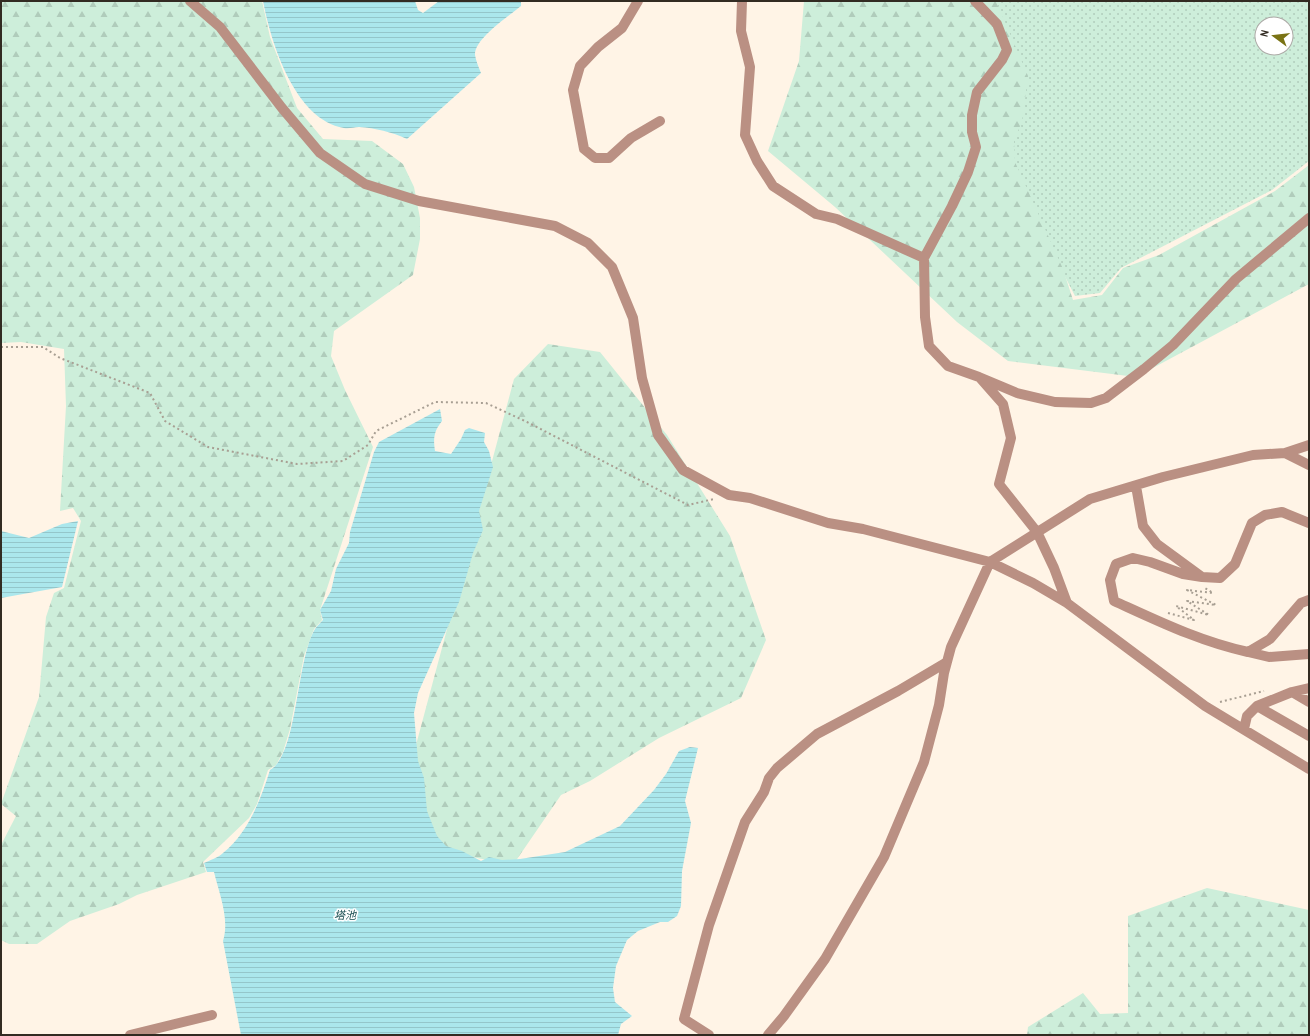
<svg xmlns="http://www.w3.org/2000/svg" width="1310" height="1036" font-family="'Archivo Narrow','Noto Sans JP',sans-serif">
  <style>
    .grass { fill: url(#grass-dots); fill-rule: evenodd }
    .forest { fill: url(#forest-firs) }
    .water { fill: url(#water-rules) }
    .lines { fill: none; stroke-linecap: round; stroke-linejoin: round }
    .path { stroke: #a89f93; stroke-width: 2; stroke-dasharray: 2 3; stroke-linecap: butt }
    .minor { stroke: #ba9083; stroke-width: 10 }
    .labels { text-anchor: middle; stroke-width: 3; stroke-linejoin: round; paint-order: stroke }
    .water-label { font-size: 11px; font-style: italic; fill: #154a4e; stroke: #fff }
  </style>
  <defs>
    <pattern id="grass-dots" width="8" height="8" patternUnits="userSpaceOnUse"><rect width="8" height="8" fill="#cdeeda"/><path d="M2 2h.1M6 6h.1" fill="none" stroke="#b0ccbb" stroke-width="1.8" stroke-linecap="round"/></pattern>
    <pattern id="forest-firs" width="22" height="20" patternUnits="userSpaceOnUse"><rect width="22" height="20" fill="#cdeeda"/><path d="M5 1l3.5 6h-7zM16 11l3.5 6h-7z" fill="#b0ccbb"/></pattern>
    <pattern id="water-rules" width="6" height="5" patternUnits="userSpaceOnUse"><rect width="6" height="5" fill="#abe7ec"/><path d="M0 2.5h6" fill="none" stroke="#94c6ca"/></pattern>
  </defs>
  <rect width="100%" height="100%" fill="#fff4e6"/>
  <path class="grass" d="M990,1H1309V161L1272,190L1121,268L1100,293L1075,296L1036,220L997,151ZM1262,24H1286V48H1262Z"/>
  <path class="forest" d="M1,1H262L270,37L297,108L323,139L372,141L403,164L414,187L420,218V239L413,275L334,331L331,356L345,390L373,447L320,610L322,620L314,629L304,656L290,729L283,752L276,765L268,770L257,804L249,818L203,862L206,872L137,895L119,904L70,921L37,944H9L1,940V845L16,816L1,804L39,697L46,617L54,593L64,588L81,521L73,508L60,511L66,406L64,349L21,342L1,343Z
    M804,1H996L1028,76L1022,121L1014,141L1015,162L1063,269L1073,300L1102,295L1123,268L1159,255L1275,191L1309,165V284L1136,377L1008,361L957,322L835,207L768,151L799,61Z
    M548,344L600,352L667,435L730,536L766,640L741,698L659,738L590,781L561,795L513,865L442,851L413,805L416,745L514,379Z
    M1207,888L1309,910V1035H1027L1028,1027L1083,993L1100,1014L1128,1013V916Z"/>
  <path class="water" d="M263,1H415L418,10L423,13L439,1H521V6C509,16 474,39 475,55C476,61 479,68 481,73L407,139C392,132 375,128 359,127C354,127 349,129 344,128C295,120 271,43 263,1Z
    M440,409L442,421C434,431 433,438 435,451L451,454L461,439L465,430L469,428L485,433L484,442L489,451L493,467L479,511L483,530L473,553L459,602L418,693L414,713L418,761L424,778L427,811L437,836L446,846L462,851L481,861L489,857L502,860L520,859L565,852L620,826L654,790L666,774L679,751L690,747L698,748L685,801L691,823L682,871L681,906L677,916L668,922H660L638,931L627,940L616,966L613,988L615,1002L632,1016L621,1024L618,1035H241L223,941C230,919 219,893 214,872H207L204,863C210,860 218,858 223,853C248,833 261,799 270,770C298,754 296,660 315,629C317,626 321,622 323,620L320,610L331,591L336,569L349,543L350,532L374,452L379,442Z
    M78,521L62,587L1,598V531L29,538L62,524Z"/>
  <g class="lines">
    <path class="path" d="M1,347H43L60,358L150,393L165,421L208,447L297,464L343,461L368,445L376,431L435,402L486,403L527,422L688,505L714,499
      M1168,613L1194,620L1176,606L1209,615L1187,601L1216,605L1187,590L1213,593L1205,588
      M1220,702L1264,691"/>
    <path class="minor" d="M190,1L220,27L282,108L320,153L365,184L419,201L555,226L588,243L612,267L633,318L642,378L658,435L683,470L729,495L750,498L828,523L863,529L990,562L1033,583L1067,603L1205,706L1309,769
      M638,1L622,28L598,47L580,66L573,90L584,149L595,158H609L631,138L660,121
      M742,1L741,31L750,67L745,135L757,161L773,186L816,214L837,219L924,258
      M975,1L997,24L1007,50L1002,60L977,92L972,115V132L976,147L968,172L952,206L924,258L925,317L929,346L948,366L979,377L1017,393L1055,402L1091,403L1106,398L1144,369L1173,345L1236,279L1309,218
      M981,379L1003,404L1011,438L999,484L1037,532L1054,568L1067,603
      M1285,453L1309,465
      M1136,486L1143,526L1157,544L1202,577L1220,578L1235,564L1252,523L1265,515L1282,512L1309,523
      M1202,577L1183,574L1150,562L1133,558L1116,564L1110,580L1114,601C1158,621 1201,642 1248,652L1270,639L1301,603L1309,600
      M1248,652L1269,657L1309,654
      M1292,692L1309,688
      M1257,706L1309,736
      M1244,729L1247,716L1257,706L1292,692L1309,702
      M130,1035L212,1015
      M709,1035L684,1019L709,925L745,822L764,792L769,778L777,768L817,734L898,691L947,662
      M768,1035L784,1016L825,959L884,857L924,762L939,705L944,673L951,647L990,562L1090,499L1163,477L1253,455L1285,453L1309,445"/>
  </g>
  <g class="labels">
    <g class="water-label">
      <text x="345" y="919">塔池</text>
    </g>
  </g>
  <rect width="1310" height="1036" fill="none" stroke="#322b22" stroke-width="4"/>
  <g transform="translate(1274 36) rotate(285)"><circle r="19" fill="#ffffff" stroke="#adaaa7"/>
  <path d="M0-3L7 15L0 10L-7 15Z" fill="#7a7315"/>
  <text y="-6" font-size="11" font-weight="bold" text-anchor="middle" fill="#322b22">N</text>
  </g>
</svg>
